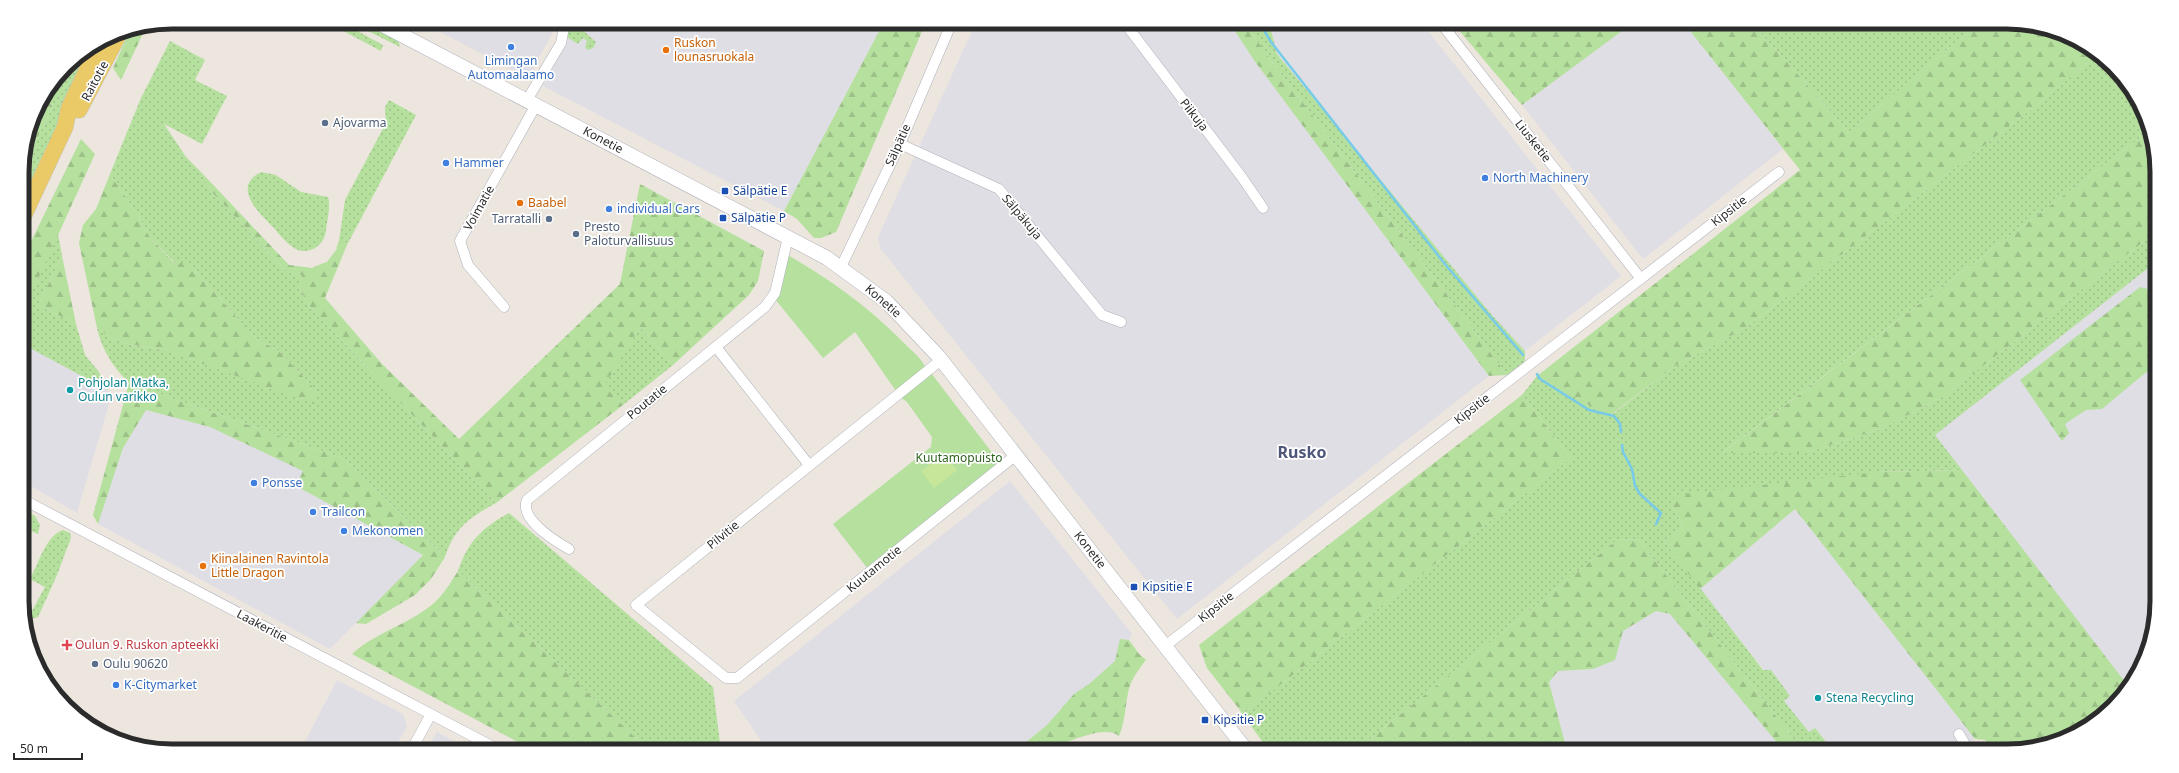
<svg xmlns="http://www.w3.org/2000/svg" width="2179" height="773" font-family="'Noto Sans',sans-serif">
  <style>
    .industrial { fill: #e0dee5 }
    .grass { fill: url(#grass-dots) }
    .forest { fill: url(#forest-firs) }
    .park { fill: #b5e09e }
    .pitch { fill: #c7e69a }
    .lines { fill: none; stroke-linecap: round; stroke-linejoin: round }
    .stream { stroke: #77cbe8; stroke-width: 2.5 }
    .street-casing { stroke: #afb1bb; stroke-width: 11 }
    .secondary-casing { stroke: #afb1bb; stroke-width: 15 }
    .primary-casing { stroke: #c4c4c4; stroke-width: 17 }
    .street { stroke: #fff; stroke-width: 10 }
    .secondary { stroke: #fff; stroke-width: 14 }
    .primary { stroke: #e9ca66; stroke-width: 16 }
    .shop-dot { fill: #3f7fe0; stroke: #fff; stroke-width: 1.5 }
    .food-dot { fill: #e8710a; stroke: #fff; stroke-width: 1.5 }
    .service-dot { fill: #5c6f8a; stroke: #fff; stroke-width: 1.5 }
    .transit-dot { fill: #1a4fb4; stroke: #fff; stroke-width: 1.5 }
    .culture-dot { fill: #0f9aa8; stroke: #fff; stroke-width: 1.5 }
    .health-dot { fill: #e0444e; stroke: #fff; stroke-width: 1.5 }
    .labels { text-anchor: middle; stroke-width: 3.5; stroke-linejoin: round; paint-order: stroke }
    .food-label { font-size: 12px; fill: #c56008; stroke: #fff; text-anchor: start }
    .shop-label { font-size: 12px; fill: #366cbe; stroke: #fff; text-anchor: start }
    .street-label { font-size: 12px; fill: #2b2b2b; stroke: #fff }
    .service-label { font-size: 12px; fill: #4e5e75; stroke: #fff; text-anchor: start }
    .transit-label { font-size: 12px; fill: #164399; stroke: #fff; text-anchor: start }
    .culture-label { font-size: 12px; fill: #0d838f; stroke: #fff; text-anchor: start }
    .park-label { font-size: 12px; fill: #2e651e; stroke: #fff }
    .health-label { font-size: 12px; fill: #be3a42; stroke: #fff; text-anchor: start }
    .district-label { font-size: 16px; font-weight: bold; fill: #4e567a; stroke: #fff }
    .rim { fill: none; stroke: #2b2b2b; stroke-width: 5 }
  </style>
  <defs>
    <pattern id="grass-dots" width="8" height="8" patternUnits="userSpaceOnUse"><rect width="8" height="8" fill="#b5e09e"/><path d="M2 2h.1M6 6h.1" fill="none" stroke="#9cc088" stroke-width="1.8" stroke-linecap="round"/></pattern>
    <pattern id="forest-firs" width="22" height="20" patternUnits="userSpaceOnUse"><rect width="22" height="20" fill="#b5e09e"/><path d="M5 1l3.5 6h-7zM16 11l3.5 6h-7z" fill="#9cc088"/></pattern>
  </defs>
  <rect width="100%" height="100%" fill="#ece6de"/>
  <path class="industrial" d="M421,22H884L784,211L543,86L568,38L554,30L528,78Z
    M976,22H1229L1256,63L1489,376L1177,619L880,248L878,237Z
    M1269,22H1421L1621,276L1525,351L1492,315L1277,54Z
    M1615,22H1683L1783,149L1643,259L1522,105L1621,31Z
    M2156,262L2157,601L2149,649L2129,687L1934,435Z
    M26,346L108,390L111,397L77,513L24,482L23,352Z
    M145,410L210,427L304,471L296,486L423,555L330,649L98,524L123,448Z
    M1010,481L1132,634L1129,640L1120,639L1116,661L1089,684L1074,694L1047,725L1015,751H768L734,701Z
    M1795,509L1975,739L1955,751H1833L1815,728L1809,733L1784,701L1790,696L1771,670H1764L1700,589Z
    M1656,611L1670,614L1784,751H1567L1549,682L1558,671L1593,669L1623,631Z
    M337,680L403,714L407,726L393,751H300Z
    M437,732L473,751H426Z"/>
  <path class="grass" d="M330,22H341L383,45L381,51L332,25Z
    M350,22H366L395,37L398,39L400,47Z
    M571,22H582L579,27L596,42L594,47L589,50L585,48L587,41L583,38L578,44L565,36Z
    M1244,22H1269L1277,54L1492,315L1525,351V361L1507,375L1268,56Z
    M1751,22H1980L1849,132Z
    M170,41L205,60L195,80L227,96L202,144L164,124L186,157L201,172L210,190L281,266L290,273L302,275L299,286L308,305L496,503C469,518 455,527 445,557L345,459L129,383C113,367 102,350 97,328L110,337L127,344L162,349L316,404L315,389L279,351L255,338L188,263H175L149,236L139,217L110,174L141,98Z
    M93,47L23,199L22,170L53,106L44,97L73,59Z
    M2098,54C2126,78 2139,96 2149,131L1723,452L1805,453L1881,429L1944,396L2156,232V262L1935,435L1962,470L1876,472L1673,508L1683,526L1664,541L1763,670H1771L1790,696L1784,701L1809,732L1815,728L1833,751H1803L1638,539L1617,540L1355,751H1269L1239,709L1248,710L1571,458L1522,395L1537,376L1610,416L1675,366L1747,327L2033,108Z
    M389,100L416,115L347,245L346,242L336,249L339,241L345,200L386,123L385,107Z
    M261,172L276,175L301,192L328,197C331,206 327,221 326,230C325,244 312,254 298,250C288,246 280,235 273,227C259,213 231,187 261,172Z
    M58,234L62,256L38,305L76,324L85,355L99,372L108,390L26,346L23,352V304H26Z
    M640,327L673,365L623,405L603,386Z
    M24,510L35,516L40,525L38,534L24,527Z
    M509,513L713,687L721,751H650L458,571C468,541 482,528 509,513Z
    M63,530L70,533L71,538L57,575L38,617L27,620L45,587L30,579C38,565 46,535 63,530Z"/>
  <path class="forest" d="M884,22H926L836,232L821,238H814L797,219L784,211Z
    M1229,22H1244L1268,56L1507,375L1489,376L1256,63Z
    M1452,22H1615L1622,31L1522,105Z
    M1683,22H1751L1849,132L1980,22C2021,22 2067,26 2098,54L2033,108L1747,327L1675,366L1609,416L1537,376L1800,170Z
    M146,27L121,80L113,68L130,30Z
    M44,97L53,106L22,170V162L37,106Z
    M2149,131L2156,152V232L1944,396L1881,429L1805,453H1722Z
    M81,139L95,154L26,305L23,304V258Z
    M201,172L289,265L312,268L321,264L327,262L342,242H346L347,245L325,298L382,364L459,439L620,284L640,184L764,251L758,281L749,295L673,365L640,327L604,386L623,405L496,503L308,305L299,286L302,275L290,273L281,266L210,190Z
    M110,174L139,217L149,236L174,263H188L255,338L279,351L315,389L317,405L162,349L127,344L110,337L97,328L79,243L83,225L96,209Z
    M62,256L76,324L38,305Z
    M2140,287L2156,291V364L2102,409L2086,410L2065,424L2069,433L2062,441L2020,380Z
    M129,383L345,459L445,557L431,579L415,595L366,624L356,623L423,555L296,486L303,471L210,427L146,410L123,448L98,524L93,515Z
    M1522,395L1571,458L1248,710L1239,709L1207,668L1199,645Z
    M1962,470L2129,687L2098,720L2078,731L2021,745L2019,750L1995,751L1985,740L1975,739L1795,509L1700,589L1664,541L1683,526L1673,508L1674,495L1876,472Z
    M1638,539L1803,751H1784L1670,614L1656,611L1623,631L1615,660L1593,669L1558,671L1549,682L1567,751H1355L1617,540Z
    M458,571L650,751H535L352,654C378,630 416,623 440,597C447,589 452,580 458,571Z
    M1120,639L1129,640L1139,654L1146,660C1138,670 1130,681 1128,693C1125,708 1125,722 1119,736C1105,723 1062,745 1046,750C1037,753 1024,751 1015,751L1047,725L1074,694L1089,684L1115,661Z"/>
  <path class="park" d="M786,254C833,281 870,308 908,347C913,352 923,360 925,367L896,391L855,332L823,358L775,299Z
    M931,373L1000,463L868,569L833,524L931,447L932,437L907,402L900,397Z"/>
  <path class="pitch" d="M944,454L957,470L934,488L921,471Z"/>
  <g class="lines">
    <path class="stream" d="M1259,22L1271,42L1444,263L1523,355
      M1537,374L1540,379L1589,410L1614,416L1620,424L1621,432
      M1622,445L1623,452L1632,469L1635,486L1640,494L1661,513L1656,524"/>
    <g class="street-casing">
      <path id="street" d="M1124,22L1241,176L1263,208
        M1440,22L1641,279
        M527,100L561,43L565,22
        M900,144L999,189L1102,315L1121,322
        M841,267L900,144L952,22
        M504,307L468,265L460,241L536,105
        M716,347L809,465
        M941,360L636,605L726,678H737L1016,455
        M24,500L501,751
        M569,549C555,541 519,519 527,500L765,307L775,293L788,237
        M1165,646L1779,172
        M1959,734L1969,751
        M411,751L431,714"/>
    </g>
    <g class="secondary-casing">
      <path id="secondary" d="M377,22L827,258L887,302L939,357L1247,751"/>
    </g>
    <g class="primary-casing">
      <path id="primary" d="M79,110L120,32
        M23,217L65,127L69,108L100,43"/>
    </g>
    <use href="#street" class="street"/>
    <use href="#secondary" class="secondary"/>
    <use href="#primary" class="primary"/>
  </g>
  <g class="shop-dot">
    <circle cx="511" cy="47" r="4"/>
    <circle cx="446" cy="163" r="4"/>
    <circle cx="1485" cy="178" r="4"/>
    <circle cx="609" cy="209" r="4"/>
    <circle cx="254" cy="483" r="4"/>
    <circle cx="313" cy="512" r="4"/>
    <circle cx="344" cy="531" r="4"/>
    <circle cx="116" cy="685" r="4"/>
  </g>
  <g class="food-dot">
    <circle cx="666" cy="50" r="4"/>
    <circle cx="520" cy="203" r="4"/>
    <circle cx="203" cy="566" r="4"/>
  </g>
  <g class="service-dot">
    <circle cx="325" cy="123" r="4"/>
    <circle cx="549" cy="219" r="4"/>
    <circle cx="576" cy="234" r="4"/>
    <circle cx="95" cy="664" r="4"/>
  </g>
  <g class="transit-dot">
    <rect x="721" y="187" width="8" height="8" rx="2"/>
    <rect x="719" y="214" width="8" height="8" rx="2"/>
    <rect x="1130" y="583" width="8" height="8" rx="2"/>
    <rect x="1201" y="716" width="8" height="8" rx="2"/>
  </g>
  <g class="culture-dot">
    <circle cx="70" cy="390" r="4"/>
    <circle cx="1818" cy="698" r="4"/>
  </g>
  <path class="health-dot" d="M65 639h4v4h4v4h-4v4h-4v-4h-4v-4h4z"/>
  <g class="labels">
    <g class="food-label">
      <text x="674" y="47">Ruskon<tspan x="674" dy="14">lounasruokala</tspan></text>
      <text x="528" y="207">Baabel</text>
      <text x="211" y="563">Kiinalainen Ravintola<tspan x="211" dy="14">Little Dragon</tspan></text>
    </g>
    <g class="shop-label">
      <text x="511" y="65" text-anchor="middle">Limingan<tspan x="511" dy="14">Automaalaamo</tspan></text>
      <text x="454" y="167">Hammer</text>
      <text x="1493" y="182">North Machinery</text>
      <text x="617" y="213">individual Cars</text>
      <text x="262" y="487">Ponsse</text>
      <text x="321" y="516">Trailcon</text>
      <text x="352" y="535">Mekonomen</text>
      <text x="124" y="689">K-Citymarket</text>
    </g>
    <g class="street-label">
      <text transform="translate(95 81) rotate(-62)" y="4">Raitotie</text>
      <text transform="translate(1194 115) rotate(52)" y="4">Piikuja</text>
      <text transform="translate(603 140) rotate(28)" y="4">Konetie</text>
      <text transform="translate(1533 141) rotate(52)" y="4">Liusketie</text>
      <text transform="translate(898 145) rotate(-66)" y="4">Sälpätie</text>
      <text transform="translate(479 208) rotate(-61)" y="4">Voimatie</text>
      <text transform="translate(1729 211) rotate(-38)" y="4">Kipsitie</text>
      <text transform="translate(1022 217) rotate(50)" y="4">Sälpäkuja</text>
      <text transform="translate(883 301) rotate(41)" y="4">Konetie</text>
      <text transform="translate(647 402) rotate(-39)" y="4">Poutatie</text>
      <text transform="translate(1472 409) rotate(-38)" y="4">Kipsitie</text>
      <text transform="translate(723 535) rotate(-39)" y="4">Pilvitie</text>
      <text transform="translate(1090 550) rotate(52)" y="4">Konetie</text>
      <text transform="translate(874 569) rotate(-39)" y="4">Kuutamotie</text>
      <text transform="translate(1216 607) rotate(-38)" y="4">Kipsitie</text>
      <text transform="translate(262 626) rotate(28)" y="4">Laakeritie</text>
    </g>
    <g class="service-label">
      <text x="333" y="127">Ajovarma</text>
      <text x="541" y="223" text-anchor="end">Tarratalli</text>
      <text x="584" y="231">Presto<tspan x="584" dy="14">Paloturvallisuus</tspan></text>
      <text x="103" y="668">Oulu 90620</text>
    </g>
    <g class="transit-label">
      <text x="733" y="195">Sälpätie E</text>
      <text x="731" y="222">Sälpätie P</text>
      <text x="1142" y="591">Kipsitie E</text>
      <text x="1213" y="724">Kipsitie P</text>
    </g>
    <g class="culture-label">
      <text x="78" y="387">Pohjolan Matka,<tspan x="78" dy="14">Oulun varikko</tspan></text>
      <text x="1826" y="702">Stena Recycling</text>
    </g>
    <g class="park-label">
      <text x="959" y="462">Kuutamopuisto</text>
    </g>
    <g class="health-label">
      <text x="75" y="649">Oulun 9. Ruskon apteekki</text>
    </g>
    <g class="district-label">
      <text x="1302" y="458">Rusko</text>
    </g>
  </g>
  <path d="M0 0H2179V773H0ZM172 29H2007A143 143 0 0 1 2150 172V601A143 143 0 0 1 2007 744H172A143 143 0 0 1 29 601V172A143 143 0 0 1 172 29Z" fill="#fff" fill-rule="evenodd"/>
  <path class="rim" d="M172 29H2007A143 143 0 0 1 2150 172V601A143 143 0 0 1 2007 744H172A143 143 0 0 1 29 601V172A143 143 0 0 1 172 29Z"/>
  <path d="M14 753v6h68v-6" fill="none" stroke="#2b2b2b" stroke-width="2"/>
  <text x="20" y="753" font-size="12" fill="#2b2b2b" stroke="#ffffff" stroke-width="3" paint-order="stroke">50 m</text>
</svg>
